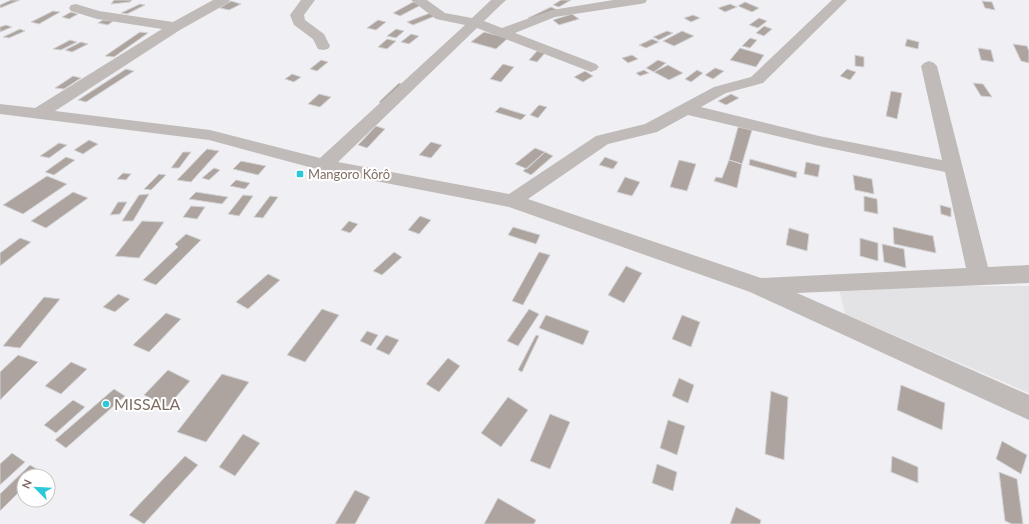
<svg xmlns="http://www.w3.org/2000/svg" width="1029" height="524" font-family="Lato,sans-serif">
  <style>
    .built { fill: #e3e2e4 }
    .building { fill: #ada49f; stroke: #d3d3d5 }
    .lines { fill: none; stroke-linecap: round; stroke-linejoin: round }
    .street { fill: #c0bbb8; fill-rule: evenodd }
    .poi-dot { fill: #29c8da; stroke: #fff; stroke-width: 1.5 }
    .labels { text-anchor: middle; stroke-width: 4; stroke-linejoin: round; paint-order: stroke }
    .poi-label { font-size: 13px; fill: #806d64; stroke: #fff; text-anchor: start }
    .near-poi-label { font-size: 16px; fill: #806d64; stroke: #fff; text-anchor: start }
  </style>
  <rect width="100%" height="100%" fill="#f0f0f4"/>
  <path class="built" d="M838,286H1029V393L845,314Z"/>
  <path class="building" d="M11,0H20L0,8V5Z
    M114,0H132L130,2L111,4Z
    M561,0H571L559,7L553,5Z
    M231,1L241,4L229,10L220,8Z
    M982,1L992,2L995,10L985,8Z
    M413,2L421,5L400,16L393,13Z
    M745,2L759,8L752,12L738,6Z
    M140,4L145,5L127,14L121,13Z
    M730,4L737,7L725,12L718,8Z
    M551,7L558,10L535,21L528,18Z
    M53,11L60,12L39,24L31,22Z
    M71,12L78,14L69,19L62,17Z
    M430,13L435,16L413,25L407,22Z
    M572,14L579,19L559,25L553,20Z
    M693,15L700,18L691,22L684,18Z
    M759,18L767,21L758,28L749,25Z
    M103,20L113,21L108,25L98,23Z
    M378,20L386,22L376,30L367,28Z
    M6,25L12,27L0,32V27Z
    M764,26L772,29L764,36L756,33Z
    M20,29L25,31L9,38L3,37Z
    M396,29L404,31L396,38L387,36Z
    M667,31L673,33L659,40L653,37Z
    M682,31L694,36L674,46L663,41Z
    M140,32L148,33L114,57L105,56Z
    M484,32L508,38L496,49L471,42Z
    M411,34L419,36L409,44L401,42Z
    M750,38L757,40L750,48L742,46Z
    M387,39L396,41L387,49L378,47Z
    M652,39L659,42L646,48L639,45Z
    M907,39L919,42L918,49L905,46Z
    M70,40L77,42L61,50L53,49Z
    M81,42L88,44L72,52L65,50Z
    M1013,44L1027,46L1029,51V63L1021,61Z
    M740,48L764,55L756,67L730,60Z
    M978,48L991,50L994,62L981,60Z
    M537,51L545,53L537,62L529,60Z
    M632,55L638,59L628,63L622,58Z
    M855,55L864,57V67L855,66Z
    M321,60L328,62L317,71L310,69Z
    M658,60L666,63L654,72L646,68Z
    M503,64L514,67L501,82L490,79Z
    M668,65L683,73L669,80L654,72Z
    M715,68L724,71L713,79L705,75Z
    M126,69L134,71L86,102L78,100Z
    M847,69L856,72L850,80L840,76Z
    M644,70L649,73L640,76L636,73Z
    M697,70L703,73L691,82L685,79Z
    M585,71L593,76L583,82L574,77Z
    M292,74L301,77L294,82L285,79Z
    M73,76L81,78L64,89L55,88Z
    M399,83L408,86L388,104L379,102Z
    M973,83L983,84L992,97L981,96Z
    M891,91L902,93L897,119L886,116Z
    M319,94L331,97L320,107L308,104Z
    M731,94L739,98L726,105L718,101Z
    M539,105L547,107L538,118L530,115Z
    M500,107L526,115L521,120L495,112Z
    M376,126L385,129L367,148L358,145Z
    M738,127L752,130L742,164L729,160Z
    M89,140L98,144L83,154L74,150Z
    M431,142L442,145L431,158L419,155Z
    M59,143L67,145L49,158L40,156Z
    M535,148L545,152L527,169L515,164Z
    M207,149L219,151L191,182L177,180Z
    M183,152H191L179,168H171Z
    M545,152L553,156L531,175L523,171Z
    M66,157L75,160L54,175L45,172Z
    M605,157L618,162L613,169L599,165Z
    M750,159L797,172L796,178L749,165Z
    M679,160L696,164L687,191L670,187Z
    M729,160L742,164L737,188L714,181L716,177L722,178Z
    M241,161L266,166L258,175L233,169Z
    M806,162L820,165L818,177L804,174Z
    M214,168L220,170L209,180L202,178Z
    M123,173L131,174L126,180L117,179Z
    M159,174L166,175L151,190L144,189Z
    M853,175L872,179L874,194L855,190Z
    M47,176L67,184L23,214L3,205Z
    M625,177L640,182L632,196L617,192Z
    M236,180L250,183L245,189L230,186Z
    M73,192L88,198L46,228L31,221Z
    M196,192L228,197L222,204L189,199Z
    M149,194L133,221H122L139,195Z
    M243,195L253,196L239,216L228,214Z
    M270,196L278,197L263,218L254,217Z
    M864,196L877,199L878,214L864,211Z
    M118,202H127L120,214L110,215Z
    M940,205L951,208V217L941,214Z
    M191,206L205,207L197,219L183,217Z
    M420,216L431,220L419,234L408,230Z
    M142,221L164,222L139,258L115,256Z
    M349,221L358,224L350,233L341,230Z
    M513,227L540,235L536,244L508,235Z
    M893,227L933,236L936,253L894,244Z
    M789,228L809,234L807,251L786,245Z
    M186,234L201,240L156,285L143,280L178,247L175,244Z
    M20,238L31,242L0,266V253Z
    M860,238L878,243V261L860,256Z
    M882,244L904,249L906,268L884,262Z
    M394,252L402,257L382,275L373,271Z
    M539,252L550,255L523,305L512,301Z
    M626,266L642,273L624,303L608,295Z
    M268,274L280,280L248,309L236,302Z
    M118,294L130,299L115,312L103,307Z
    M44,297L60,299L20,348L3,346Z
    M322,309L339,315L305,362L287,355Z
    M529,309L539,314L518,346L507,341Z
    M166,313L181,319L149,352L133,345Z
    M546,315L589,331L583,345L539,328Z
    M682,315L700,322L691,347L672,339Z
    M367,331L378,335L371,346L360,341Z
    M386,335L399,340L389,355L376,349Z
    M536,335L539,336L522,372L518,370Z
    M18,355L38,362L0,400V372Z
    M448,358L460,366L439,392L426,384Z
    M71,362L87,369L61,394L45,386Z
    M168,370L190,381L167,407L144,395Z
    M222,374L249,382L206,442L177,432Z
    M679,378L694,385L688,403L672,396Z
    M901,385L945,403L942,430L897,410Z
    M114,389L125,396L66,448L55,440Z
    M771,391L788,397L784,460L765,454Z
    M508,397L528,410L501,447L481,433Z
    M73,400L85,407L56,433L44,425Z
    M550,414L570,422L550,469L530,461Z
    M668,420L685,426L677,455L660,448Z
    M243,434L260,443L235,476L219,467Z
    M1002,441L1027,455L1021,474L996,459Z
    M12,453L25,462L0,485V464Z
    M185,456L198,465L144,524L129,515Z
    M892,456L918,467V483L891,472Z
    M657,464L677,472L673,491L652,483Z
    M30,465L40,471L35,476H24V487L0,511V494Z
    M999,472L1017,479L1023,524H1012L1005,521Z
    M355,490L370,497L355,524H335Z
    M498,498L536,520L534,524H484Z
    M736,507L761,520L760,524H730Z"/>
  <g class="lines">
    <path class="street" d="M213,0H230L228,3L180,30L55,111L210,130L320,158L465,25L436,19L411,0H427L445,13L472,18L491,0H506L484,21L502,28L552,10L613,0H647L645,3L640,4L555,17L515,33L596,64L599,67L596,70L591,72L477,28L338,162L509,194L596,136L645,124L714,87L751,77L832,0H847L763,83L726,93L701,107L819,136L942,160L921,66L924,63L929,61L934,63L937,66L988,267L1029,265V283L797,293L1029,395V420L750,292L509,207L324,171L209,140L0,114V104L35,108L162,29L97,19L71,11L69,8L71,5L76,4L99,11L173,22ZM688,115L819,146L945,172L966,268L761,278L528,199L608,144L657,132Z
      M301,0H315L304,15L305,20L324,34L330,46L328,49L323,50L318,49L313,39L294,25L290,15Z"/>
  </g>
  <g class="poi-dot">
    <rect x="296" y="170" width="8" height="8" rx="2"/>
    <circle cx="106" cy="404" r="4"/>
  </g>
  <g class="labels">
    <g class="poi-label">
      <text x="308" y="179">Mangoro Kôrô</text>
    </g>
    <g class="near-poi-label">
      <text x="114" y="410">MISSALA</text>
    </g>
  </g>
  <g transform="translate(36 488) rotate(294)"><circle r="19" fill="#ffffff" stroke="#ccc5c1"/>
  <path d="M0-3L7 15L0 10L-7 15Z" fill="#29c8da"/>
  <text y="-6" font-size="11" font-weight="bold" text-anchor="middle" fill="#806d64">N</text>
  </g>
</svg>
